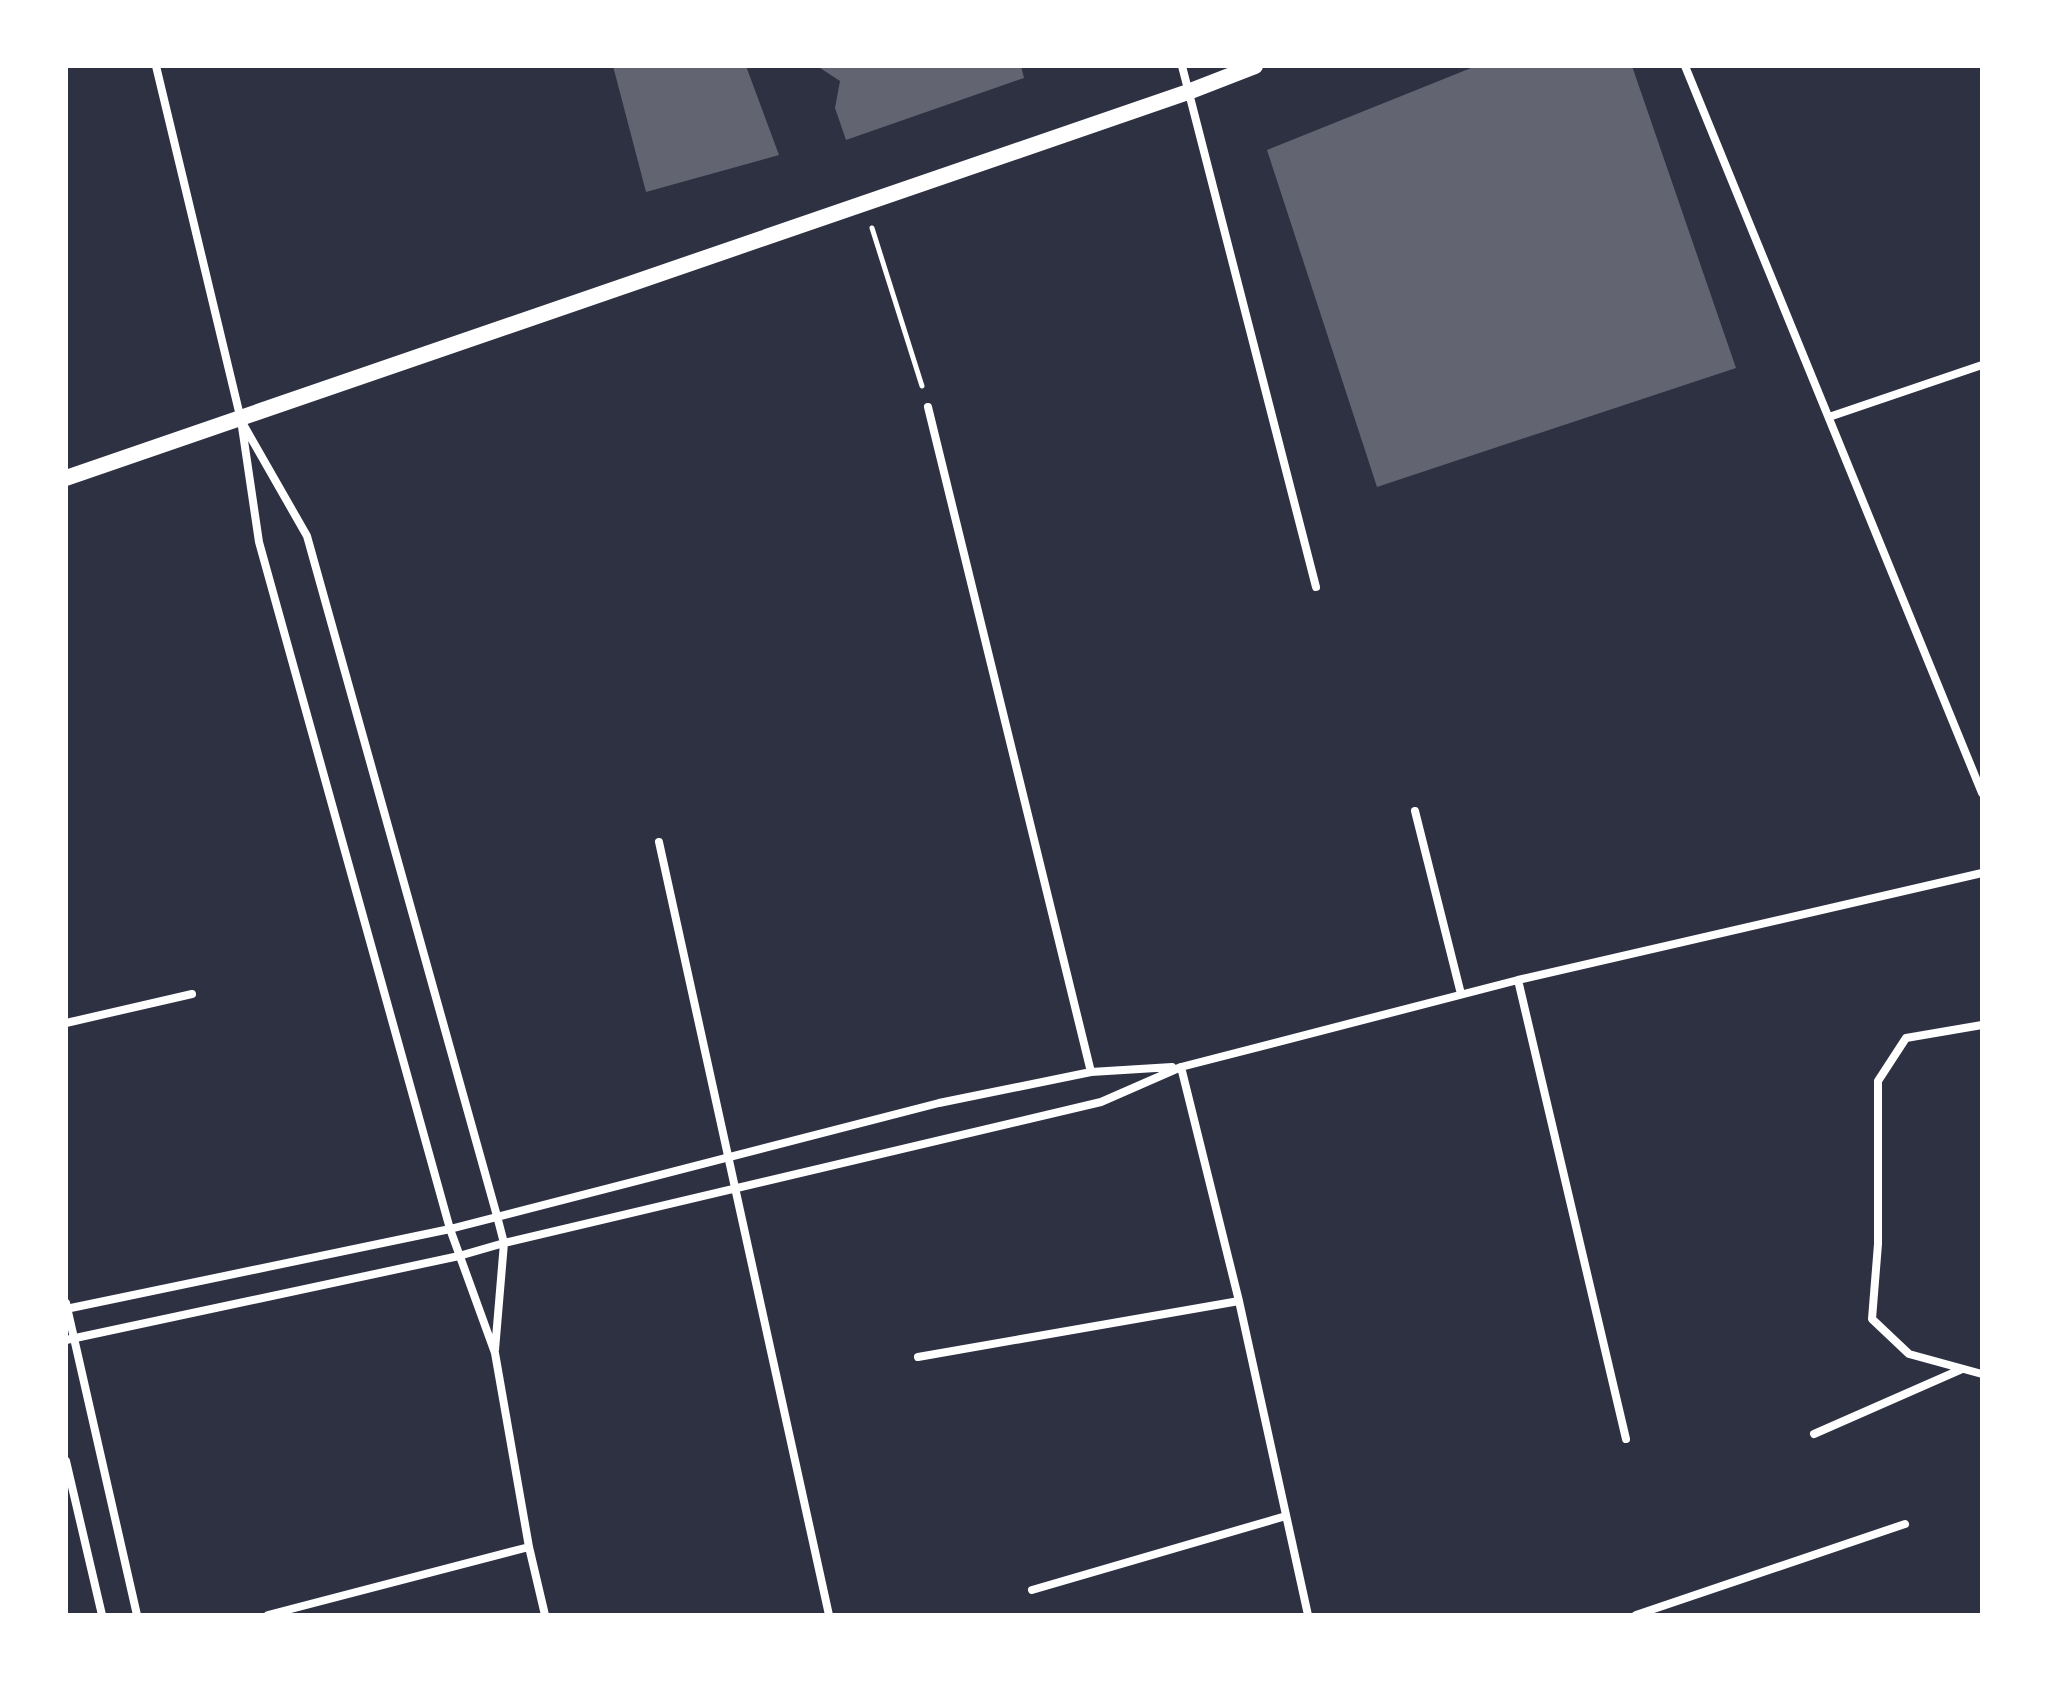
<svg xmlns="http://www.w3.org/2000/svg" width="2048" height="1681" font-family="'Fira Sans',sans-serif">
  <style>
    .building { fill: #626471 }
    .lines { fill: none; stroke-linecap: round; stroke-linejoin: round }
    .path { stroke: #fff; stroke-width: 5 }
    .minor { stroke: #fff; stroke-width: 8 }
    .secondary { stroke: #fff; stroke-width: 16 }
  </style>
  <rect width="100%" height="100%" fill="#2d3142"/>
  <path class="building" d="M613,66H746L779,155L646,192Z
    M817,66H1021L1024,78L846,140L835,108L840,81Z
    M1476,66H1632L1736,368L1377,487L1267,150Z"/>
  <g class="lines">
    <path class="path" d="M872,228L922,386"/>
    <path class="minor" d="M156,66L241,420L259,542L450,1229L495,1353L529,1547L545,1615
      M1182,66L1316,587
      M1685,66L1982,793
      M928,407L1091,1072
      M1829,417L1982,365
      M243,424L307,536L497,1216L504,1243L495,1350
      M1415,811L1461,994
      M659,842L829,1615
      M1518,980L1626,1439
      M66,1023L192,994
      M1982,1025L1906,1038L1878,1081V1244L1872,1319L1909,1354L1982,1374
      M1181,1067L1239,1301L1308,1615
      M66,1303L137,1615
      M66,1309L450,1229L939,1103L1091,1072L1172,1067
      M66,1340L459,1256L504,1243L1101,1102L1181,1067L1518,980L1982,873
      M918,1357L1239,1301
      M1814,1434L1962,1369
      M66,1461L102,1615
      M1032,1590L1286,1516
      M268,1615L529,1547
      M1636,1615L1905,1524"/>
    <path class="secondary" d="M66,478L1188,92L1255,66"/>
  </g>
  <rect width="2048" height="1681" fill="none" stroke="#ffffff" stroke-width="136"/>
</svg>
